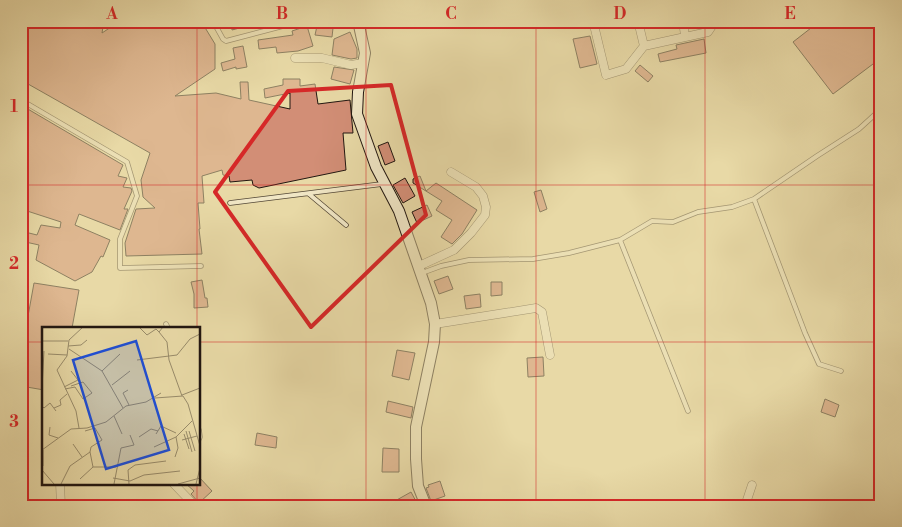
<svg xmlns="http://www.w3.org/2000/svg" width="902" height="527" font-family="'Libre Bodoni',serif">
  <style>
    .building { fill: #d28e76; stroke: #211610 }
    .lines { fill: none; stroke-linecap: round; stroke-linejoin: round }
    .lane-casing { stroke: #534736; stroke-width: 5.5 }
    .street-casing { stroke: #534736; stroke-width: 9 }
    .secondary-casing { stroke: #211610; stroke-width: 12 }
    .lane { stroke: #f0e6c5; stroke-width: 4 }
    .street { stroke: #f0e6c5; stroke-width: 8 }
    .secondary { stroke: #f0e6c5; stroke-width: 10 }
    .marked { fill: none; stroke: #d62828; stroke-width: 4; stroke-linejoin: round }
    .grid { fill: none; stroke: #d62828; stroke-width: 1; stroke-opacity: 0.55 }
    .inset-road { fill: none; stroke: #988b6a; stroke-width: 1 }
    .view { fill: #1d4ed8; fill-opacity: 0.15; stroke: #1d4ed8; stroke-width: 2.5 }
    .inset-edge { fill: none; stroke: #211610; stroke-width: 2.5 }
    .neatline { fill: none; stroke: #d62828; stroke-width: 2 }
    .grid-label { font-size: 16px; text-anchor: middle; font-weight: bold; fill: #d62828 }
  </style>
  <rect width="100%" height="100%" fill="#e8d9a6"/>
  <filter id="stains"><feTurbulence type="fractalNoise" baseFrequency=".004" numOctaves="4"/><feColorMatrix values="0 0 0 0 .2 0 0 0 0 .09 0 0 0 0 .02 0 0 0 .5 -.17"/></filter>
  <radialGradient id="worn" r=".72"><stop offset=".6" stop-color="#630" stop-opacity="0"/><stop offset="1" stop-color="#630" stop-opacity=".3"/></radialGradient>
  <path class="building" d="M32,21H104L102,33L120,21H201L215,44V69L175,96L216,93L241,99L240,82H248L249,100L290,109V93L265,98L264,89L283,85V79H300V86L315,84L318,104L350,100L353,133H343L346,170L259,188L253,185L252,180L230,182L229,176L223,175L222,170L202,176L204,203H198L200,229H199L202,254L126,256L125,243L136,209L155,208L143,197L141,180L150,153L21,80V45Z
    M231,21H257L258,23L232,30Z
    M820,21H881V58L833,94L793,42Z
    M307,26L313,46L298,51L277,53L276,47L259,49L258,40L293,35L292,31Z
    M317,26L333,28L332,37L315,35Z
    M350,32L357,49V58L351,59L332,55L334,39Z
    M590,36L597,64L580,68L573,39Z
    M704,39L706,53L660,62L658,54L677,49L676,45Z
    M243,46L247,67L236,69V67L223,71L221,63L235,59L233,48Z
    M640,65L653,76L648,82L635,71Z
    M334,67L354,70L350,84L331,79Z
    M21,105L123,165L118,176L127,178L123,187L131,188L132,191L124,209H128L120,230L79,214L75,225L110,240L103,257L101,256L92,272L75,281L36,260L39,245L21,241V231L37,235L41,225L60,228L61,222L21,209Z
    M388,142L395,161L385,165L378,146Z
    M420,176L426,191L436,183L477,210L462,234L452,244L441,237L452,220L436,210L442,201L413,183V179Z
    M405,178L415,196L403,203L393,185Z
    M541,190L547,209L540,212L534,192Z
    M427,205L432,216L417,223L412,212Z
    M448,276L453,289L439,294L434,281Z
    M202,280L205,298H207L208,307L194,308V294L191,282Z
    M491,282H502V295L491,296Z
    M34,283L79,290L72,328H44V390L21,386V355Z
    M480,294L481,307L466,309L464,296Z
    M397,350L415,353L409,380L392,376Z
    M543,357L544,376L528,377L527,358Z
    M825,399L839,405L835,417L821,412Z
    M388,401L413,407L411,418L386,412Z
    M257,433L277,437L276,448L255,445Z
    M383,448L399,449V472H382Z
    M199,477L212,491L199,503L191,494L194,491L185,483H199Z
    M440,481L445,496L431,501L426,488L429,487L428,485Z
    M411,492L418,505L386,506Z"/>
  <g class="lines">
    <g class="lane-casing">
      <path id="lane" d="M213,21L223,39L226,41L302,21
        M21,100L127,162L137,196L120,239V268L201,266
        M309,194L346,225
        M754,199L805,333L819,364L841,371
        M230,203L382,184
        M620,240L688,411
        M422,273L441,266L469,260L533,259L569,253L620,240L652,221L673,222L698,212L732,207L754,199L817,156L859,129L881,109
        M166,324L168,328
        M199,430L200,437L199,439"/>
    </g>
    <g class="street-casing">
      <path id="street" d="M593,21L606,75L626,69L644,46L708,32L712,26V21
        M638,21L644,46
        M683,21L685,36
        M295,58H322L351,65L363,63
        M419,266L454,250L471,233L485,215L486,207L483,196L476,187L451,172
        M435,324L536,308L542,312L550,355
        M60,483L61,506
        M173,483L195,506
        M745,506L752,485"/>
    </g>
    <g class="secondary-casing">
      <path id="secondary" d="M358,21L365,53L358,92L357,114L376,167L399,211L431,303L435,324L434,342L416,427V459L418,486L426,506"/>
    </g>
    <use href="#lane" class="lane"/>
    <use href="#street" class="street"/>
    <use href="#secondary" class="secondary"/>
  </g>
  <path d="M0 0H902V527H0ZM391,85L426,215L311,327L215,192L288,91Z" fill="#e8d9a6" fill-opacity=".55" fill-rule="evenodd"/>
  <path class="marked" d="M391,85L426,215L311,327L215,192L288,91Z"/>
  <path class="grid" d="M197,21V328M366,21V506M536,21V506M705,21V506M21,185H881M21,342H44M199,342H881M197,483V506"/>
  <g transform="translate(42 327)">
    <rect width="158" height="158" fill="#e8d9a6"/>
    <path class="inset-road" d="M121,0L117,5L125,15L127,33L140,69M98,1L105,8L114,2L117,5M0,14H26M26,19L39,18L45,13M27,22L60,44L81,81M6,27L25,28M95,33L135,28L148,12L158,7M60,44L78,27M70,58L88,44M22,60L36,53L29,44M0,61L2,24M23,62L33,60L41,72L50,66L41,55L29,59M86,63L81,66L87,78M140,68L158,61M113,71L141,69L146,77L158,119M0,79L2,81L8,76L14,84M12,81L19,78L18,73L25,67M72,89L80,107M8,100L7,108L16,111M37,101L34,84L15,43L25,29L27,13L41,0M43,104L53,101L60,113L49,120L48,125M144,104L150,125M147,104L153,124M114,107L119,99L134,106M142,107L147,122M97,110L109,102L116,104M140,113L155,109M31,117L40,130M112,120L134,110L150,94M0,123L29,102L45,101L64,95L84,79L104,75L119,66M133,130L136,121L134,110M1,139V123M51,140H74M0,143L12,157M71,151L88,154L102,148L138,144M19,157L28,139L48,125L51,140L38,152M72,157L79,121L92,118L88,108M87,157L86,143L93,138L124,134M136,157L158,151M154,157L158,141"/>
    <path class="view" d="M94,14L127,123L64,142L31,33Z"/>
    <rect width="158" height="158" class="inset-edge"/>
  </g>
  <rect width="902" height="527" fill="none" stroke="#e8d9a6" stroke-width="55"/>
  <rect x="28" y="28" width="846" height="472" class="neatline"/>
  <g class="grid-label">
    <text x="112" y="19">A</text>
    <text x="282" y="19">B</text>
    <text x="451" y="19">C</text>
    <text x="620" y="19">D</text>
    <text x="790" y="19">E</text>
    <text x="14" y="112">1</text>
    <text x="14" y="269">2</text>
    <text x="14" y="427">3</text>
  </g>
  <rect width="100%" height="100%" filter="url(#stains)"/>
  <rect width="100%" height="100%" fill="url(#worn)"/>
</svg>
